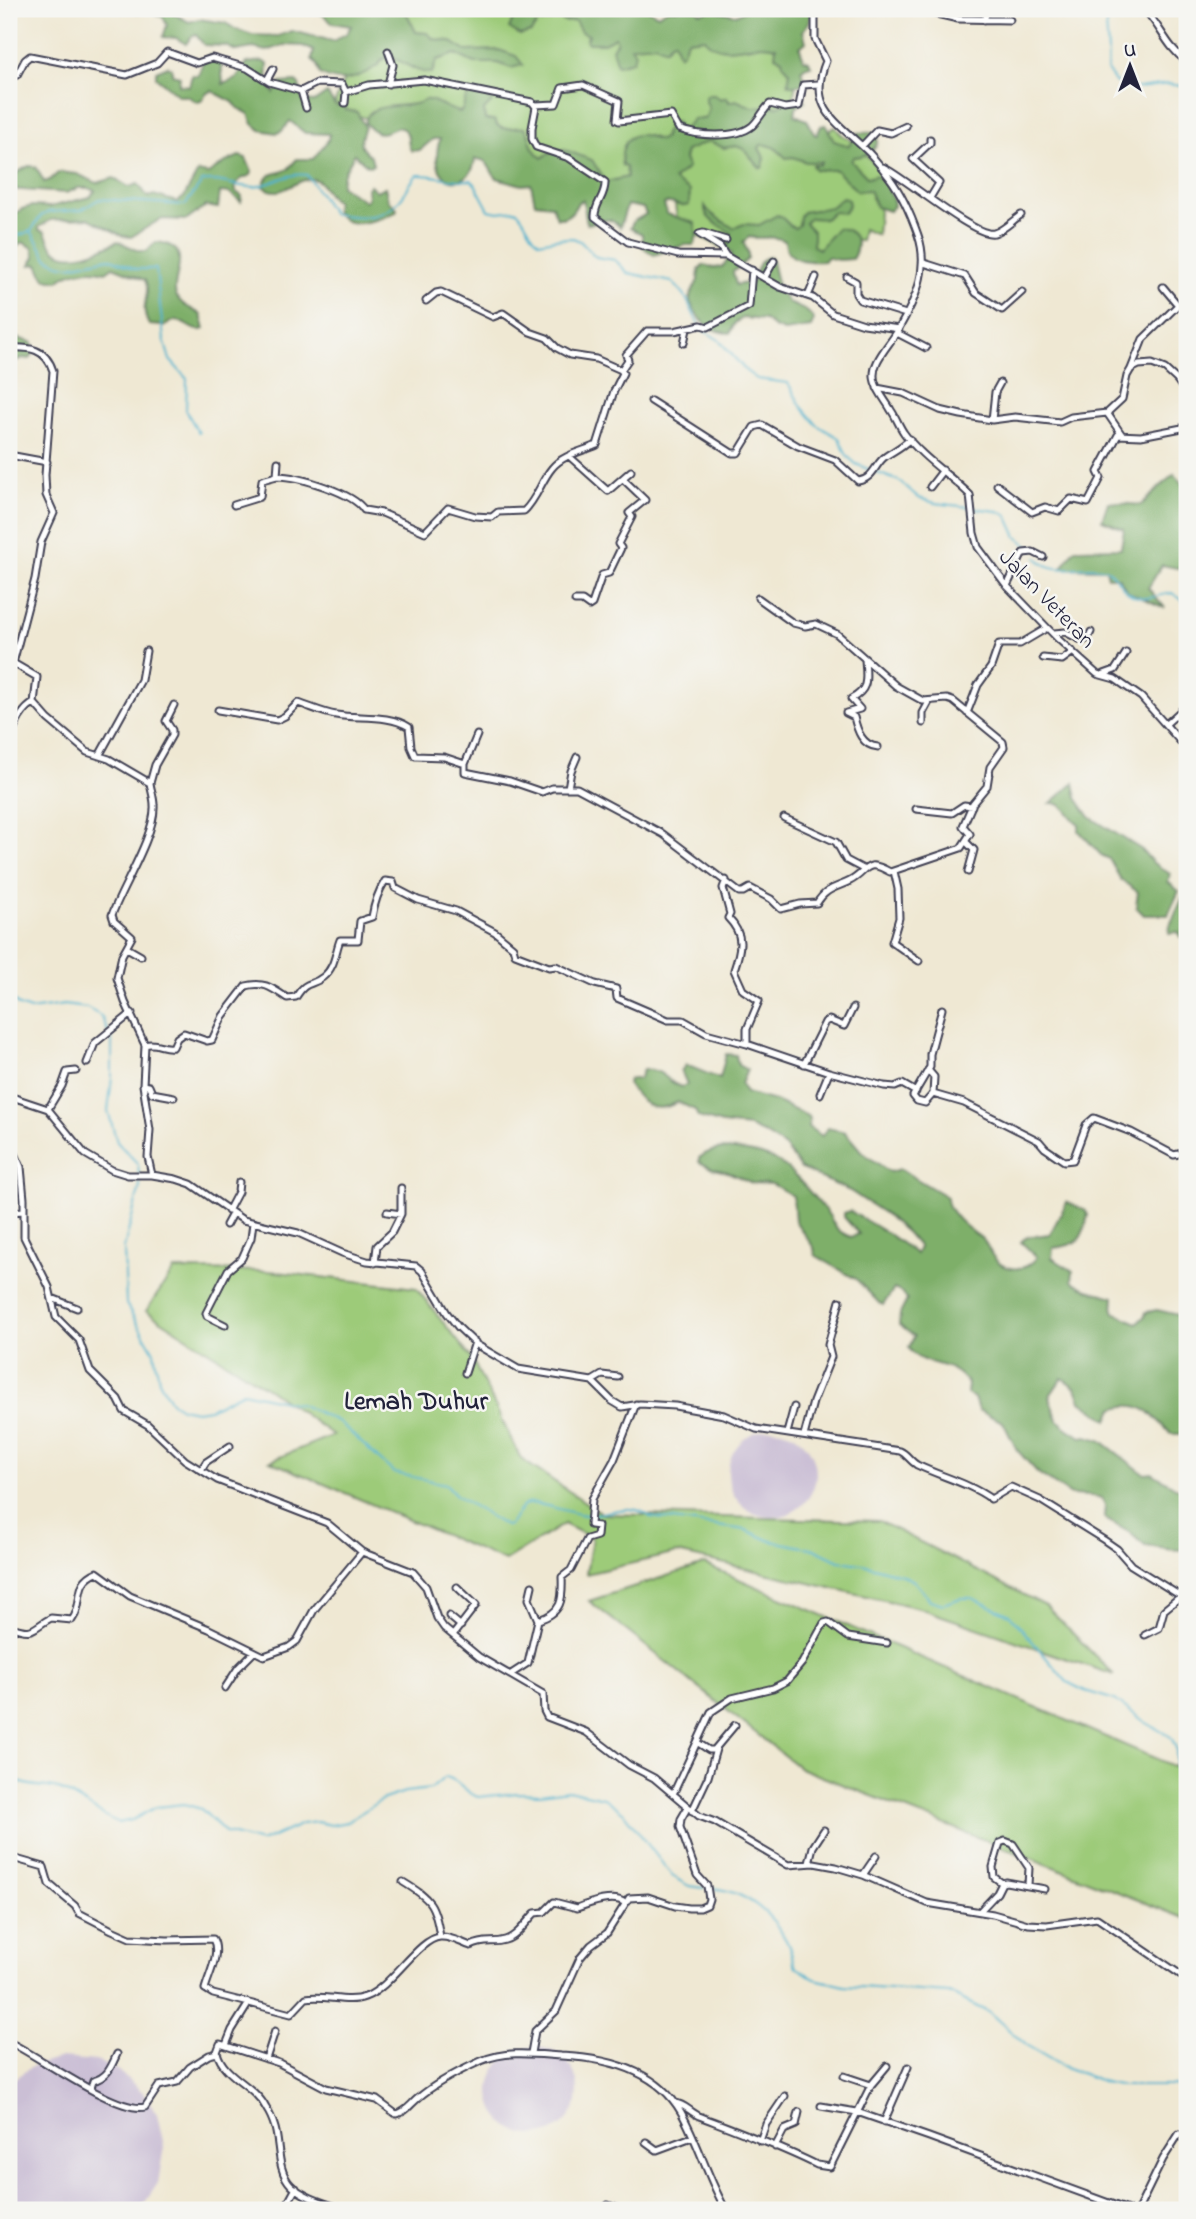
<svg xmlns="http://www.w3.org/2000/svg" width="1196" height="2219" font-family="'Indie Flower',sans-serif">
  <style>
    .industrial { fill: #cbbfd5 }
    .green { fill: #9dcb79; stroke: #60765a; stroke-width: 2 }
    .forest { fill: #7eaf69; stroke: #506852; stroke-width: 2 }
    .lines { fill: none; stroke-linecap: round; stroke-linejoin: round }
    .stream { stroke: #4fb2ce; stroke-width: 2 }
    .minor-casing { stroke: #414052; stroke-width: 9 }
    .minor { stroke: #fff; stroke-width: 5 }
    .labels { text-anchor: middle; stroke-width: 5; stroke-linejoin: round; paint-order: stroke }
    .street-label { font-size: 23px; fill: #22223b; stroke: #f6f6f2 }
    .quarter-label { font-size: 26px; font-weight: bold; fill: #22223b; stroke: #f6f6f2 }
  </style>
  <rect width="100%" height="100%" fill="#f6f6f2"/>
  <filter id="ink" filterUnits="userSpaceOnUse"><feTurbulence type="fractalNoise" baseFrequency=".0143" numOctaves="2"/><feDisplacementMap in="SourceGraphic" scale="14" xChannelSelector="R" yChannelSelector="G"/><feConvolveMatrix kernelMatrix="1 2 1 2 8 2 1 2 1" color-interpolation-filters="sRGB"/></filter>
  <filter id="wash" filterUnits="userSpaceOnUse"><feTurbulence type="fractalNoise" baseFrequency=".00686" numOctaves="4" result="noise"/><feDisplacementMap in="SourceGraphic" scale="28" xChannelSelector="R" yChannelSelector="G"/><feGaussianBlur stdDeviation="1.57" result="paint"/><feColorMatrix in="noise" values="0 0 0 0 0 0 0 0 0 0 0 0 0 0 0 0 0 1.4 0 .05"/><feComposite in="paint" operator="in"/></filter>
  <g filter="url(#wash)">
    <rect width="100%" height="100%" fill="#efe8d3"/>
    <path class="industrial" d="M728 1473a44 44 0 1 1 88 0a44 44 0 1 1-88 0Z
      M490 2091a44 44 0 1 1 88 0a44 44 0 1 1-88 0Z
      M61,2058L96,2061L117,2070L144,2093L157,2114L164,2146L158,2183L140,2210H9V2082L33,2066Z"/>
    <path class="green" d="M338,9H535L703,34L781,43L796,78L792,116L730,115L630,184L611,189L375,120L332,110L348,68L380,54Z
      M835,127L841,134L860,147L885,177L881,190L877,235L863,229L861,241L840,238L817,256L798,234L742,230L729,250L678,227L668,153L707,135L750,134L815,153L827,131Z
      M174,1270L269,1271L416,1288L472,1359L521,1459L603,1514L879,1521L1046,1606L1114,1675L919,1608L677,1553L586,1574L592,1538L564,1524L505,1561L270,1461L333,1435L270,1390L146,1311Z
      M704,1564L1187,1772V1919L800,1768L589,1601Z"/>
    <path class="forest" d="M135,9H173L174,14L189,22L199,19L226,23L235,29L252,35L278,36L292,31L333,41L347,33L351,26L332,23L322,14L315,11L294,9H400L407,14L416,32L427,33L434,39L450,41L466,51L499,50L516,56L523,65L511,68L497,63H474L455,54L437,60L432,73C413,74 396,54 385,58C381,60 380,63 377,66C359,78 340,86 320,74L317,65L312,59L314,51L303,46L284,45L267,51L253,48L236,51L226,46L204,45L196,35L192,36L186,44L176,38L163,37L167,25L163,17L148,11L138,13Z
      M486,9H593L607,12L613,9H647L658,15L668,9H696L700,13L713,10L736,15L747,9H812L809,22L803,31L806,42L800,47L803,59L809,61L811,66H806L801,70L805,79L801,85H790L788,83L790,72L783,64L782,59L775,56L776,47C752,39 722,61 704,38L687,40L683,52L679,55L674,41L671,42L666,49L655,44C646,46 640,44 631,47L635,52L633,61L617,65L612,49L617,41L615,37L604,43H588L586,40L589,35L581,32L575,21L564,22L560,19L538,23L531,32L520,35L509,28L516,14L501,16Z
      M211,54L221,60L223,84L236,79L247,63L262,61L268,64L267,81L274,93L281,83L296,82L299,85L303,101L314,102L327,93C332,100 334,110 345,104L346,110L357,112L365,127C359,142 357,147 371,156L373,165L368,166L354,154C349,165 341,174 341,186L365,201L368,198L367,188L370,185L376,191L385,187L388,200L397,208L396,212C379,220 347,232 335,211L336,201C325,197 324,179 312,179C294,178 282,201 263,186C268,170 276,176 288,169C289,168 296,160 297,159H313L328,140L329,134L305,133L290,121L282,131L277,133L260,130L253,124L249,114L238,108L233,102L212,91L207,93L201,101L197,102L187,96H179L156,77V71L168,66L172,69V74L180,76L179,85L189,86L192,75L198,76L204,59Z
      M475,93L486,94L492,102L484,110L485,120H494C501,135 512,125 525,128C533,138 527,146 542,158C562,141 572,155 592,160L606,182L627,177L626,167L622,166C620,153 624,133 642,135C649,135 653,139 660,140L663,138L671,123L676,122L680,128L684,129L693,119H704C711,109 709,109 705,99L707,95H714L721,99L727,97L729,102L736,100L752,107L779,106L790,99H804L805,101L796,108L795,115L807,120L815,135H817L821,126L826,125L834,141L849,146L857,133L875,132L878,141C874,153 866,156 854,157L851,161L868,178L876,175C883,179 894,197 894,206L889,211L876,207L869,190L857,191L836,170H815L812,165H819L821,162H806L793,157L786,158C779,151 772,143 761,145L759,148L765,159L762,168H760L744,149L736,146L724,148L709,141L686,151L684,159L688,168L673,180L690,191L689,205C680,209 673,200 664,204L667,214L695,223L697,236L694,245H685L654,255L643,247L642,234L630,228L634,221L646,214L643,208L627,205L620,227C607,213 599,223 587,224L583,200L578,202C574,211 567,219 557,218L552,205L535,203L531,184L522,185L497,178C488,171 491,159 475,159C472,192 425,188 440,139H433L420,150L412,151L409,147C408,137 409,130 398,127C383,134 378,137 365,123C366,117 368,113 374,110C388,104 405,107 419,103C425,101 422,99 429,100C440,102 447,110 461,112C467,102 461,97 475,93Z
      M239,156L246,158L252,172L251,175L241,179L235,185L236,192L242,196L241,202L230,193L220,192L218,208L206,206L187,220L161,219L131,237L123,236L88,218L51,220L39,227V230L45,232C47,237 50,244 53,248C68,265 103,249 118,241L139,251H146L156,242C198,246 169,280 176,295C181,306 192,308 201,315L205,329C192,333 187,323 176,320L163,326L149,325C138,306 152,295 145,280L113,267L106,272C92,268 69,270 58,281L45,279L38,264L30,265L35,257L32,247L22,242L14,249V261L9,264V218L22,209L32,206L50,207L90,197L95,191L88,188H78L66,193L9,189C9,177 19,171 29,166L36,167L44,182L50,180L59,172L77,174L97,183L114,178L129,187L138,184L148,197L154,195L177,202L184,197L198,172L208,174L226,162Z
      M843,197L848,200L849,205L844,213L833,212L825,219L810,218L805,223L813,231V246L819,249L837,228C856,229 862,243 852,259C844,259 837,262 828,257L824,261C808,262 786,262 785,241C772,234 762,240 749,237L743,242L748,252V259L733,272L736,285L752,282C759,273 755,258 771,257C775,271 777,295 791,304C801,309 808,309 814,320L811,327L784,331L774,327L765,320L743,318L735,323L730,333C710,333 698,319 690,302V297L698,280L699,270L704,265L714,268L722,267L732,254L728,249V241L732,234C723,225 704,222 705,206C710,216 724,221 733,228L744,224L759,225L777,215C785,217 787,226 795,228L799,225L800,216L803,212L831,207Z
      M17,338L31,342L35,350L30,359L22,358L9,364V339Z
      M1174,474L1187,489V570L1162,565L1148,588L1165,608L1128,592L1118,577H1108L1106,569L1062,568L1075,549L1121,548L1124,529L1102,520L1108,502L1141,505Z
      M1074,783L1077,798L1090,817L1142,850L1152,862L1170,874L1168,882L1179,891L1168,915H1144L1136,907L1138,892L1121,880L1109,859L1101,855L1079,831V824C1069,818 1065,802 1051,803Z
      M1184,895L1187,899V936L1180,937L1179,932L1169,933L1170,925Z
      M726,1054L736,1055L738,1065L747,1070L741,1084L746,1093L775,1101L810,1117L808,1127L822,1136L828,1128L845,1132L862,1152L887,1170L890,1172L900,1169L947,1197C946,1212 968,1229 980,1237C986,1241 988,1248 992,1255C1003,1272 1025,1273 1037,1257L1021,1242L1026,1237L1050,1234L1067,1202L1085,1210L1088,1215C1083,1240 1079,1245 1053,1248L1052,1258L1073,1271L1072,1281L1088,1290L1114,1297L1113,1312L1137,1323L1145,1316L1146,1312L1157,1310L1187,1317V1434H1171C1154,1416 1142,1398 1113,1409L1108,1420L1081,1401L1076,1388L1062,1378L1049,1397L1058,1420L1064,1426L1081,1437L1087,1436L1100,1440L1139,1470L1145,1474L1152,1473L1187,1494V1549C1174,1552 1159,1547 1145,1546L1129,1532L1107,1520L1104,1517L1105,1505L1102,1498L1092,1496L1071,1495L1038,1473L1017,1450L1003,1422L978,1410L974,1398L967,1394L968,1384C948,1356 922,1370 909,1348L914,1336L899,1325L900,1314L907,1300L903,1293L894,1289L883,1305L879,1303L857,1280L815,1255L814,1248L795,1221L793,1196L772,1184L752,1183L728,1172L713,1169L699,1162V1158C709,1149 722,1148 735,1150C748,1152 764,1154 776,1161C795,1172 812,1195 826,1211C837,1225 830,1228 851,1237L859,1234L844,1217V1213L850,1211L890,1235L916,1254L919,1247L907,1233L885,1214L850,1191L801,1169L785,1147L765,1134L749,1127L722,1124L698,1117L695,1110L678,1102C653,1115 642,1105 628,1084L629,1079H639L643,1070C665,1068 665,1082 682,1087L687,1084L681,1071L686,1065L720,1079Z"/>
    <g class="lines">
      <path class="stream" d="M1105,9L1108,52L1107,70L1115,82L1132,89L1168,84L1187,87
        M31,231L41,216L49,212L81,210L99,199L185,205L202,182C219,178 235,187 252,187C272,186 286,172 307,175L333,214C359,217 383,222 401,198C407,191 410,182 417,175C437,174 450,182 471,180L475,184L489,210L498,212L516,210C527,220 528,233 539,242L555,239L573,238L580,241L596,257L615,260L628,273L672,282L684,294L698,323
        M9,239L31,231L47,258L59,264L70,266L109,258L136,269H156L164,340L170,360L187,379L186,411L199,433
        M700,328L719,340L746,371L757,379L788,383L801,406L817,425L839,438L847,456L856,464L870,470
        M875,472L899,481L919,498L935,503L969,507
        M974,508L997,511L1007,515L1017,537L1033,550
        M1037,558C1055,577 1078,564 1101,568C1122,571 1116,596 1145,598C1154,598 1163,594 1172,593L1187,603
        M9,991L11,998L19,1006L30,1010L64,1005L87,1008L101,1016L112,1040V1077L108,1111L117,1142L138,1164L140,1186L124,1248L126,1304L154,1352L159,1380L170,1401L181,1408L196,1411L209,1409L243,1392L302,1405L339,1422L394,1473L446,1484L457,1496L505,1526L510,1525C515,1518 519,1507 527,1504C536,1500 571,1514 586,1515C609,1515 631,1500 650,1517L746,1530L771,1541L814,1549L839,1561L863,1564L902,1575L914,1581L930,1600L943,1604L961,1598H972L1010,1615L1067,1682L1085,1691L1115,1700L1145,1722L1171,1737L1176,1748V1808L1187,1848
        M9,1774C13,1777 18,1782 23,1783C35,1788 48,1785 61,1790C81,1800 98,1813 118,1823L132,1820L156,1807L184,1804L201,1809L226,1833L261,1842L302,1824L317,1822L331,1825L347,1822L381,1800L405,1792L431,1789L445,1777C459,1779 465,1793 478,1797L517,1793L540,1794L568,1790L604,1798L623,1812L672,1876L689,1886L704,1888
        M710,1888C744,1890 772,1912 787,1942C791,1950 792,1959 796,1967L815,1979L844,1986L949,1993L990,2013L1026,2045L1062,2066L1104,2082L1122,2086H1187"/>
    </g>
  </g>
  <g filter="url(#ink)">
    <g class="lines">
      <g class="minor-casing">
        <path id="minor" d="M815,9V39L826,61C807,107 836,121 865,149C874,157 882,168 889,177C902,194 911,215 918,235C930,269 915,301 898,330C890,345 869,363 875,382C878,392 886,401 891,410C896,417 899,426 904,433C921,457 950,475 970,495L974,533L978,547L1007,586L1058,639L1097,674L1115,679L1141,697L1187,749
          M915,9L958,19L1010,20
          M1144,9C1162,28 1165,45 1187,62
          M984,20L988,9
          M388,51L393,65L388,84
          M9,78L17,75L25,60L30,56L127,75L157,63L167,52L197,63L212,58L247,68L269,82L301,91L317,83L342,84L346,92L345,103
          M267,80L273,69
          M301,91L306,108
          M346,92L369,85L424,80L532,102L536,107L532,128V139L536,147L569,158L605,182C606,196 594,204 595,217L628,242L678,255L726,256L780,287L813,298L833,314L864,324L899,329
          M535,105L556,104L562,88L583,85L619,101L617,120L619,121L671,115L679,129C697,136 736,139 752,126C759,120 763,110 770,104L785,108L799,106L803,85L818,84
          M930,139V143L913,159L939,183L930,198
          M862,146L877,130L891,133L906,126
          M883,167C904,177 976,238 994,233C1003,231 1013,220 1021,215
          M726,240L703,233L699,234L720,247L726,256
          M924,263L965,276L976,293L1002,310L1022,292
          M765,277L774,261
          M847,277L856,282V294L860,300L906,314
          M1163,287L1178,305
          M808,296L816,277
          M426,301L436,293L441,292L493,317L503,313L530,332L547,338L557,348L570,355L596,359L621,370
          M897,333L926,348
          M684,343L687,329
          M9,348C29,347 46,348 53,371L45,475L46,495L54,513L41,542L35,579L13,663L37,677L34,703L48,719L87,752L109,759L150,783C151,790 154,798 154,805C156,834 122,887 112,915L114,921L132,937L122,955L117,978L125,1002L145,1045L143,1085L150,1130L148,1157L152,1175
          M1131,369L1143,339L1178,305L1187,300
          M877,388L903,393L940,410L961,415L992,420L1015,417L1060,422L1071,417L1107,413L1122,399L1127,376L1131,369L1139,365L1152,364L1165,369L1177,380L1184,390L1187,406
          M651,401L732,453H738L754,427L762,425L798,446L835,460L858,481C874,479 875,463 886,456C895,450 902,447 910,439
          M1107,413L1122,435
          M992,420L995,392L1000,383
          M9,455L47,462
          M570,457L608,491L631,471
          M278,462L277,476C298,476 354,493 364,510L382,513L425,532L448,508L475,516L492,517L498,512L524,511C537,499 541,481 552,468C562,455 583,451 597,445L614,391L623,373L621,370L628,360L626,355L647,331H674L701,325L708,327L749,306L752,270
          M997,485L1032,512L1045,507L1059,511L1071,499L1088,503L1101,478L1098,472L1118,435L1141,436L1187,427
          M930,487L943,470
          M234,505L260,497L262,480L277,476
          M1007,586L1023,553L1033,552L1043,557
          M575,601H582L589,606L592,604L602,575L609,573L621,548L618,544L632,517L629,513L645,500L623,479
          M1054,633L1065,632L1083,641L1088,638L1091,632
          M1043,658L1062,660L1073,652
          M865,659C866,678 870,689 851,699L860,709L846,713L854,717C857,730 862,746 878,747
          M1104,674L1115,670L1126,653
          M218,710L277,720L285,716L298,703C311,707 323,713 336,715C359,719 389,714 409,727L411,747L415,756L444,757L465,764V772L510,781L542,792L552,788H577L663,834L739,892H743L750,888L771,899L781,909L800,904L817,903C826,888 836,888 850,881C868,872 865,857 890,872L961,848L970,834L963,826L973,803L987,786L990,767L1004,747L1003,742L953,701L947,699L923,701L896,686L837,634L816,624L805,626L793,623L758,598
          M967,713L978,685L991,667L999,644H1020L1047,628
          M923,723V713L929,702
          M1166,724L1187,705
          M10,741C14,727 21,710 34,703
          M99,756L141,680L146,651
          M465,764L477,735
          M150,783L155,765L172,735V730L166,721L174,705
          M568,788L571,771L577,757
          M916,809L952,813L964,805L972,806
          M784,818L836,842L846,860L863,869
          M966,842L974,850L968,872
          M894,871L898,889L899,918L892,942L919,961
          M726,880L723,888L730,914L728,918C745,935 741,949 734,970L743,990L759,1001L747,1029V1044
          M127,948L141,956
          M942,1009L930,1054V1067L913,1096L917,1101L925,1103L933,1094L964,1103L1039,1141L1045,1148L1064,1161L1073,1160L1086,1125L1094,1118L1131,1132L1174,1155L1187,1152
          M145,1045C156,1041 163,1049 173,1047L177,1038L184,1033L207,1041L212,1040L223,1016L246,986C264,981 272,988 287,998L296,997C307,979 311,987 323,977C335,968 335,953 340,940H358L360,921L372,917C374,905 378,892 385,881L393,882L395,888L418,900L456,911L495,932L513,947L515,954L549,967L556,966L595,984L616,989L617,998L668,1020H683L706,1033L747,1044L829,1072L884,1086L895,1087L902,1084L916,1092
          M87,1063L95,1043L132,1013
          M804,1064L825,1022L829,1020L844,1026L853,1008
          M928,1070L934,1077L933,1094
          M143,1085L149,1086L152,1093L174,1097
          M820,1094L829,1072
          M9,1096L48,1109L85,1154L112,1170L128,1175H152L176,1179L191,1184L243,1220L298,1233L342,1253L367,1261L416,1266L422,1271L447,1313L458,1327L477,1345L518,1369L592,1381L612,1401L622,1407L640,1404L675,1406L724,1415L756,1429L900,1451C907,1454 910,1461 917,1465C942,1477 969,1483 991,1499L1011,1487L1040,1500L1104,1540L1117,1549L1131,1565L1187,1600
          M48,1109L62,1086L67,1072L76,1071
          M9,1140L21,1167L24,1199V1237L49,1287L56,1317L79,1340L90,1371L118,1399L124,1411L148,1425L185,1460L217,1480L327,1523L362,1552L413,1572L426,1587L437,1618L444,1628L479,1657L543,1694L544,1711L547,1717L586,1732L629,1765L654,1778L699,1816L715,1822L788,1865L814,1863L836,1867L863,1875L927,1903L993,1914L1028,1924L1047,1925L1097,1918L1187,1979
          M228,1211L238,1192L239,1182
          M9,1212L24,1211
          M387,1212L401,1214
          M226,1225L232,1214
          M375,1263L377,1246L392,1232L401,1214V1188
          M52,1298L77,1308
          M225,1325L207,1316L206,1313L228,1270L242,1258L251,1238L253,1223
          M465,1373L475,1342
          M592,1381L602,1375L618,1377
          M787,1433L794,1407
          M804,1436L813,1402L831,1357L828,1345L840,1301
          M201,1470L206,1462L230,1446
          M532,1586L529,1599L538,1620
          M449,1616L461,1626
          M9,1626C36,1636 31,1628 51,1618L72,1620C85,1603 72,1582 97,1572L130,1596L209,1629L264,1656L289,1647L297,1641L314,1610L362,1552
          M453,1635L476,1605L457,1587
          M1145,1635L1159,1628L1164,1610L1181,1596
          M511,1674L528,1663L538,1620C562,1613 563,1600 562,1577L571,1570L587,1539L597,1536L598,1526L590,1525L592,1499L614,1460L636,1404
          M225,1688L238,1668L254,1652
          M698,1743L709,1750H714L735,1725
          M673,1794L711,1712L732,1698L773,1688L787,1681L802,1663L824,1623L828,1622L848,1637L887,1643
          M692,1811L708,1777L716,1749
          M9,1857L44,1867L49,1884L75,1906L79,1913L112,1930L130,1938L167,1940L213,1939C221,1953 209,1974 205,1989L213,1994L249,2003
          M809,1863L813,1847L824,1830
          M863,1875L876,1856
          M403,1882C431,1899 435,1904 440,1937
          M1002,1883L994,1877L993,1867L1000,1843L1005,1841L1013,1844L1029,1868L1028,1885
          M980,1911L997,1893L1002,1883L1006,1882L1045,1889
          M9,2042C39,2056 117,2114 145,2107L159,2086L177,2082L190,2067L209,2055L217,2053
          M226,2045L232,2030L249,2003L291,2014L306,1998C325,1994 346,2004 365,1997C392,1987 418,1939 440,1937C451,1936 461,1943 471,1946C486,1939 492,1944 505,1940C517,1937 526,1922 535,1913L544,1912L554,1902L577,1908C590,1903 614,1894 625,1903
          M531,2053L535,2031L556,2011L580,1958L591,1945L607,1933L629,1898L648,1897L675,1906L689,1908H700L707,1905L709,1899L707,1886L697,1875L680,1827L681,1819L688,1807
          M266,2059L275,2031
          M844,2076L871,2085
          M91,2088L93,2081C108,2077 111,2067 117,2054
          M675,2103C685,2104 690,2112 699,2116C738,2131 779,2146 817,2165L830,2167L871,2085L887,2066
          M821,2106L857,2112L929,2137L1128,2210
          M884,2122L908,2067
          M760,2141L766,2124L785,2096
          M646,2142L657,2150L692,2137
          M775,2147L784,2130L796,2125L799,2112
          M287,2203L298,2210
          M284,2210L296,2188
          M345,2210C329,2204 304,2198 291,2185C277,2171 280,2145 275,2128C273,2121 270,2114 266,2108C255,2085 223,2077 217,2052L220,2044L279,2063L326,2088L377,2100L396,2114C405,2113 410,2105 417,2099C435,2083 459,2071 481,2061C507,2050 533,2054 561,2056C606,2058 657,2070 681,2112C699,2144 708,2179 726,2210
          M376,2210H384
          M603,2210L608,2205L623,2210
          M1138,2210L1163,2159L1179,2134"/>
      </g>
      <use href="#minor" class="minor"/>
    </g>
  </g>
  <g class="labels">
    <g class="street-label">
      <text transform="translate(1048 598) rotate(46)" y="8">Jalan Veteran</text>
    </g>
    <g class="quarter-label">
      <text x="416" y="1409">Lemah Duhur</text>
    </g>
  </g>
  <rect width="1196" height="2219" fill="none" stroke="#f6f6f2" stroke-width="35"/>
  <g transform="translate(1130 66)" stroke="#f6f6f2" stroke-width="5" paint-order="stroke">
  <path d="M0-5L12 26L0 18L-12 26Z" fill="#22223b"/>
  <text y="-10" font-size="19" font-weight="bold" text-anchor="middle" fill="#22223b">U</text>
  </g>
</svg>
